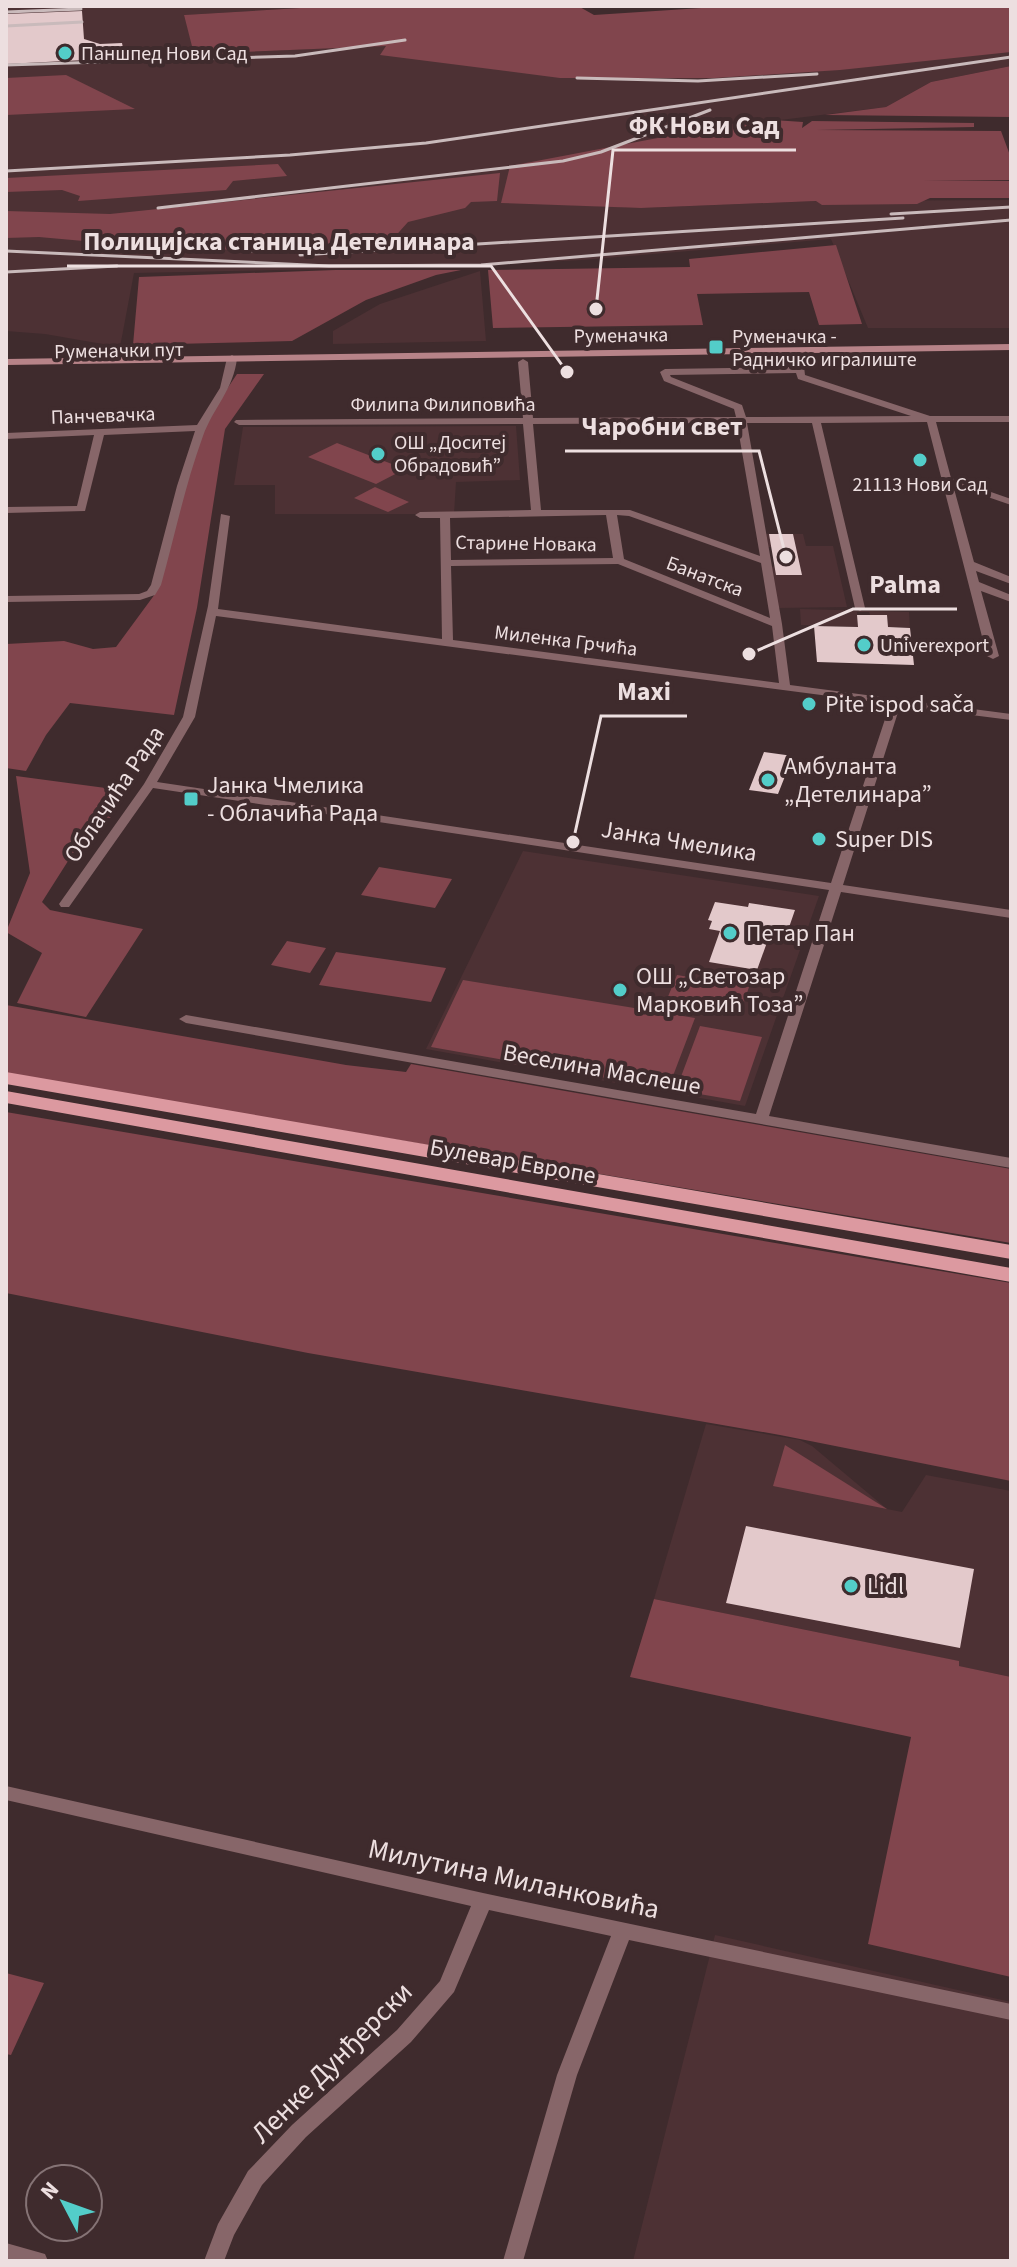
<svg xmlns="http://www.w3.org/2000/svg" width="1017" height="2267" font-family="'Source Sans 3',sans-serif">
  <style>
    .built { fill: #4d3134 }
    .green { fill: #81454d }
    .building { fill: #e3c9cb }
    .lines { fill: none; stroke-linecap: round; stroke-linejoin: round }
    .street { fill: #876669; fill-rule: evenodd }
    .secondary { fill: #b78388; fill-rule: evenodd }
    .primary { fill: #dc99a0; fill-rule: evenodd }
    .rail { stroke: #c9babb; stroke-width: 3 }
    .poi-dot { fill: #53cdc9; stroke: #3f2b2d; stroke-width: 3 }
    .labels { text-anchor: middle; stroke-width: 8; stroke-linejoin: round; paint-order: stroke }
    .far-poi-label { font-size: 20px; fill: #eddfe0; stroke: #3f2b2d; text-anchor: start }
    .far-street-label { font-size: 20px; fill: #eddfe0; stroke: #3f2b2d }
    .poi-label { font-size: 24px; fill: #eddfe0; stroke: #3f2b2d; text-anchor: start }
    .street-label { font-size: 24px; fill: #eddfe0; stroke: #3f2b2d }
    .near-street-label { font-size: 28px; fill: #eddfe0; stroke: #3f2b2d }
    .leader { fill: none; stroke: #eddfe0; stroke-width: 3 }
    .callout-dot { fill: #eddfe0; stroke: #3f2b2d; stroke-width: 3 }
    .callout-label { font-size: 26px; text-anchor: middle; font-weight: bold; fill: #eddfe0; stroke: #3f2b2d; stroke-width: 8; stroke-linejoin: round; paint-order: stroke }
  </style>
  <rect width="100%" height="100%" fill="#3f2b2d"/>
  <path class="built" d="M6,6H334L184,15L195,54L518,40L1011,42V66L931,82L886,107L740,125L501,202L641,208L817,201L1011,200V328H868L831,239L582,260L471,266L134,273L120,347L45,334L6,331Z
    M480,271L486,341L333,344V331L380,304Z
    M516,426L520,480L456,482L454,514H275V485H234L243,427Z
    M765,534H803L806,546H833L847,607L778,608L771,567L775,566L772,547H767Z
    M800,609L909,612L910,628L888,627L887,616L870,615L869,612H857L858,627L801,625Z
    M523,851L819,896L745,1106L426,1049Z
    M706,1424L800,1440L812,1446L887,1509L902,1512L926,1475L1011,1491V1677L958,1666V1661L654,1599Z
    M715,1935L1011,2002V2261H633Z"/>
  <path class="green" d="M334,6H578L594,15L732,6H1011V52L840,70L715,78H560L380,55L386,46L194,54L184,15Z
    M1011,66V117L825,115L886,107L931,82Z
    M66,75L135,109L6,115V78Z
    M758,119L803,122L802,128L812,121L974,123V127L817,130L1001,131L1011,158V180H924L1011,181V198H930L917,204L822,205L816,201L641,208L501,203L510,166Z
    M278,164L287,176L233,181L226,190L78,201L80,196L62,190L6,192V178Z
    M500,173L497,201L471,202L465,208L408,222L391,241L195,251L39,237L6,238V211L110,214Z
    M836,245L862,324L819,325L809,292L697,294L703,325L493,328L488,270L690,267L689,259Z
    M335,270H461L436,275L366,300L292,341L133,345L139,277Z
    M237,374H264L225,429L197,608L174,715L70,703L46,735L26,771L6,768V644L64,641L93,649L116,647L155,594L201,428Z
    M337,443L405,469L376,484L308,457Z
    M375,487L409,502L388,512L354,498Z
    M16,776L128,791L110,818L96,817L42,902L50,910L143,929L86,1017L17,1003L42,953L6,932L30,873Z
    M379,867L452,879L435,908L361,895Z
    M287,941L326,948L310,973L271,965Z
    M336,952L446,968L431,1002L319,985Z
    M677,975L749,987L741,1011L667,999Z
    M463,980L695,1018L668,1089L431,1047Z
    M6,1005L346,1065L406,1072L411,1064L1011,1169V1243L6,1074Z
    M700,1026L762,1037L740,1101L676,1090Z
    M6,1112L1011,1283V1481L780,1435L308,1353L6,1293Z
    M785,1445L887,1509L773,1486Z
    M654,1599L959,1661V1666L1011,1677V1977L868,1944L911,1737L630,1677Z
    M6,1973L44,1983L11,2055L6,2054Z"/>
  <path class="building" d="M82,11L84,39L100,44L122,43L125,58L6,64V14Z
    M769,534H793L802,575H776Z
    M857,615H887L888,627L910,628L914,665L817,662L814,626L858,627Z
    M764,752L793,756L778,794L749,790Z
    M715,902L748,907L749,903L795,910L786,936L770,934L757,970L709,962L720,931L709,929L712,921L708,920Z
    M746,1526L974,1569L960,1648L726,1603Z"/>
  <g class="lines">
    <path class="street" d="M232,355L237,358C234,389 213,408 203,436C185,485 175,535 161,585L155,595L140,600L6,602V596L139,594L147,591L151,585L177,486L195,431L104,435L85,511L6,513V507L77,506L94,435L6,439V433L197,425L220,388L227,358Z
      M798,355L803,358L805,375L930,416H1011V422H936L951,478L1011,499V505L953,485L974,562L1011,577V584L976,571L979,582L1011,595V602L981,591L999,656L993,659L987,656L927,422L821,423L865,608L860,611L855,608L812,423H747L782,624L790,685L1011,714V720L900,706L843,885L1011,910V918L841,892L769,1116L1011,1158V1168L186,1023L179,1019L186,1015L756,1114L829,890L153,788L69,907H61L59,904L144,784L183,717L208,606L221,514L230,516L218,609L442,639L440,518H420L415,515L420,512L531,510L523,424L239,425L234,422L236,420L523,418L518,362L523,359L528,362L533,418L736,417L734,409L664,381L660,372L665,369L795,367L793,358ZM796,373L798,379L911,416L746,417L742,405L671,377L670,375ZM737,423L760,556L630,510H541L533,424ZM606,515L613,558L451,560L450,518ZM617,515L629,516L761,563L770,618L624,559ZM618,564L772,626L779,683L453,640L451,566ZM216,616L890,704L831,883L157,782L195,717Z
      M6,1786L483,1893L1011,2004V2020L629,1940L577,2075L523,2261H503L557,2075L611,1936L489,1910L454,1992L411,2042L306,2137L262,2185L234,2235L224,2261H204L218,2224L248,2171L292,2125L397,2030L440,1981L471,1906L6,1800Z
      M6,2243L45,2254L48,2261H6Z"/>
    <path class="secondary" d="M1011,344V350L6,365V359Z"/>
    <path class="primary" d="M6,1072L1011,1245V1259L6,1084Z
      M6,1091L1011,1268V1282L6,1103Z"/>
    <path class="rail" d="M6,12L81,9
      M6,26L82,22
      M6,65L295,56L405,40
      M577,78L698,81L817,74
      M6,171L290,155L426,143L1011,57
      M158,208L563,161L601,152L710,110
      M891,214L1011,207
      M6,251L329,266L481,265L1011,220
      M248,251L312,248
      M300,255L903,218
      M6,272L117,266"/>
  </g>
  <g class="poi-dot">
    <circle cx="65" cy="53" r="8"/>
    <rect x="708" y="339" width="16" height="16" rx="4"/>
    <circle cx="378" cy="454" r="8"/>
    <circle cx="920" cy="460" r="8"/>
    <circle cx="864" cy="645" r="8"/>
    <circle cx="809" cy="704" r="8"/>
    <circle cx="768" cy="780" r="8"/>
    <rect x="183" y="791" width="16" height="16" rx="4"/>
    <circle cx="819" cy="839" r="8"/>
    <circle cx="730" cy="933" r="8"/>
    <circle cx="620" cy="990" r="8"/>
    <circle cx="851" cy="1586" r="8"/>
  </g>
  <g class="labels">
    <g class="far-poi-label">
      <text x="81" y="60">Паншпед Нови Сад</text>
      <text x="732" y="343">Руменачка -<tspan x="732" dy="23">Радничко игралиште</tspan></text>
      <text x="394" y="449">ОШ „Доситеј<tspan x="394" dy="23">Обрадовић”</tspan></text>
      <text x="920" y="491" text-anchor="middle">21113 Нови Сад</text>
      <text x="880" y="652">Univerexport</text>
    </g>
    <g class="far-street-label">
      <text transform="translate(621 335) rotate(-1)" y="7">Руменачка</text>
      <text transform="translate(119 350) rotate(-1)" y="7">Руменачки пут</text>
      <text x="443" y="411">Филипа Филиповића</text>
      <text transform="translate(103 415) rotate(-2)" y="7">Панчевачка</text>
      <text transform="translate(526 543) rotate(1)" y="7">Старине Новака</text>
      <text transform="translate(705 576) rotate(21)" y="7">Банатска</text>
      <text transform="translate(566 640) rotate(7)" y="7">Миленка Грчића</text>
    </g>
    <g class="poi-label">
      <text x="825" y="712">Pite ispod sača</text>
      <text x="784" y="774">Амбуланта<tspan x="784" dy="28">„Детелинара”</tspan></text>
      <text x="207" y="793">Јанка Чмелика<tspan x="207" dy="28">- Облачића Рада</tspan></text>
      <text x="835" y="847">Super DIS</text>
      <text x="746" y="941">Петар Пан</text>
      <text x="636" y="984">ОШ „Светозар<tspan x="636" dy="28">Марковић Тоза”</tspan></text>
      <text x="867" y="1594">Lidl</text>
    </g>
    <g class="street-label">
      <text transform="translate(114 794) rotate(-56)" y="8">Облачића Рада</text>
      <text transform="translate(679 841) rotate(9)" y="8">Јанка Чмелика</text>
      <text transform="translate(602 1069) rotate(10)" y="8">Веселина Маслеше</text>
      <text transform="translate(513 1161) rotate(10)" y="8">Булевар Европе</text>
    </g>
    <g class="near-street-label">
      <text transform="translate(514 1878) rotate(12)" y="10">Милутина Миланковића</text>
      <text transform="translate(331 2062) rotate(-45)" y="10">Ленке Дунђерски</text>
    </g>
  </g>
  <path class="leader" d="M596 309L613 150H796M567 372L491 266H67M786 557L759 451H565M749 654L853 609H957M573 842L601 716H687"/>
  <g class="callout-dot">
    <circle cx="596" cy="309" r="8"/>
    <circle cx="567" cy="372" r="8"/>
    <circle cx="786" cy="557" r="8"/>
    <circle cx="749" cy="654" r="8"/>
    <circle cx="573" cy="842" r="8"/>
  </g>
  <g class="callout-label">
    <text x="704" y="134">ФК Нови Сад</text>
    <text x="279" y="250">Полицијска станица Детелинара</text>
    <text x="662" y="435">Чаробни свет</text>
    <text x="905" y="593">Palma</text>
    <text x="644" y="700">Maxi</text>
  </g>
  <rect width="1017" height="2267" fill="none" stroke="#eddfe0" stroke-width="16"/>
  <g transform="translate(64 2203) rotate(311)"><circle r="38" fill="#3f2b2d" stroke="#857375" stroke-width="2"/>
  <path d="M0-6L14 30L0 20L-14 30Z" fill="#53cdc9"/>
  <text y="-12" font-size="22" font-weight="bold" text-anchor="middle" fill="#eddfe0">N</text>
  </g>
</svg>
